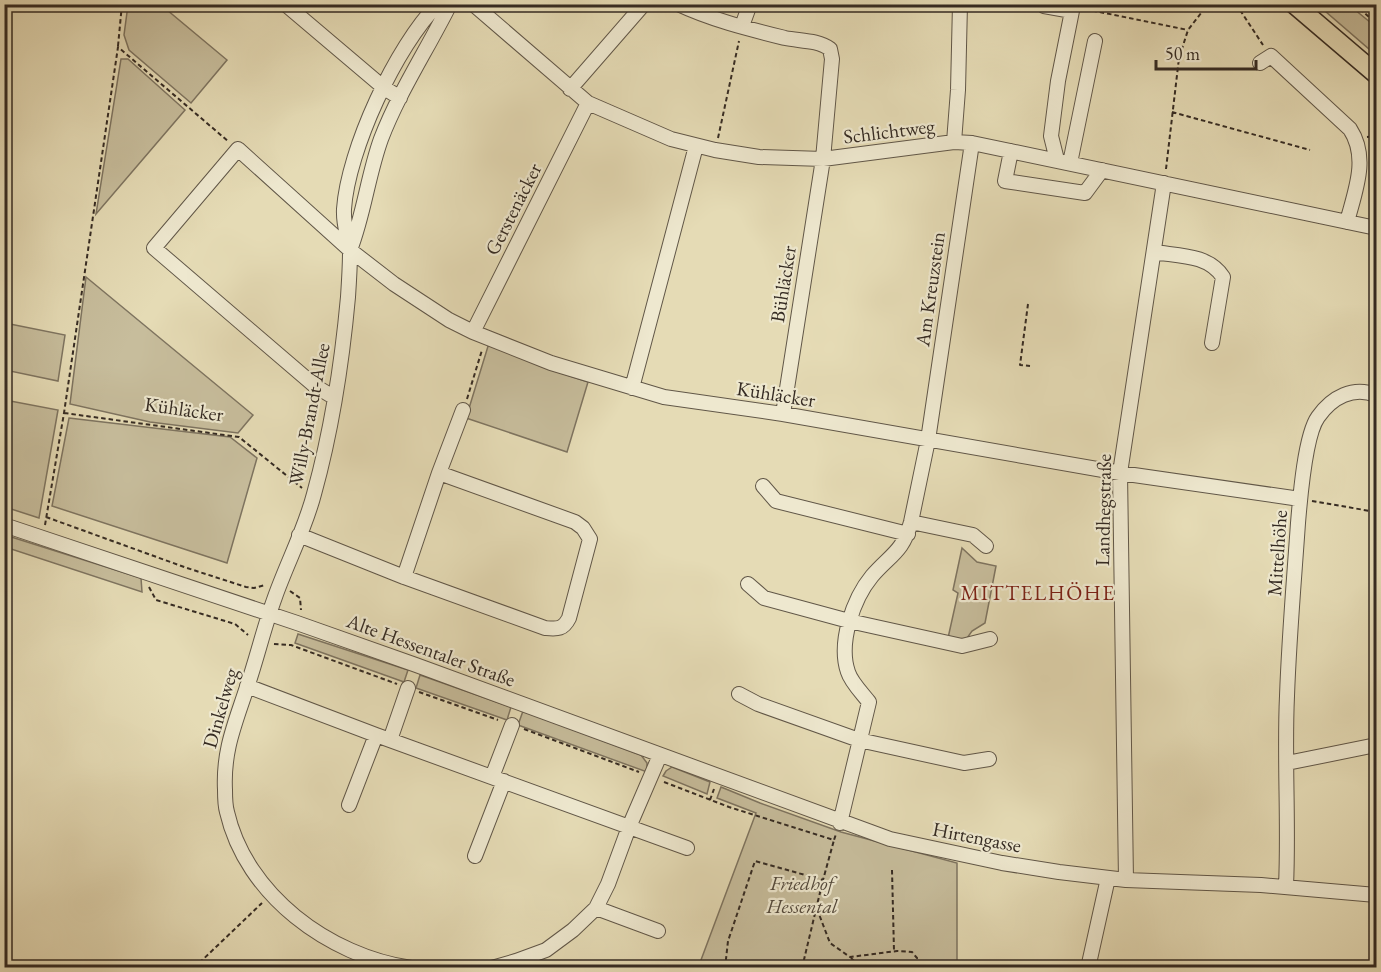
<svg xmlns="http://www.w3.org/2000/svg" width="1381" height="972" font-family="'EB Garamond',serif">
  <style>
    .green { fill: #c7bd9c; stroke: #7e7460; stroke-width: 1.5 }
    .lines { fill: none; stroke-linecap: round; stroke-linejoin: round }
    .minor-casing { stroke: #615748; stroke-width: 16 }
    .major-casing { stroke: #352b23; stroke-width: 21 }
    .path { stroke: #352b23; stroke-width: 2; stroke-dasharray: 4.5 3; stroke-linecap: butt }
    .minor { stroke: #eee8cf; stroke-width: 14 }
    .major { stroke: #e5dbb5; stroke-width: 18 }
    .labels { text-anchor: middle; stroke-width: 4.5; stroke-linejoin: round; paint-order: stroke }
    .street-label { font-size: 20px; fill: #352b23; stroke: #eee8cf }
    .park-label { font-size: 20px; font-style: italic; fill: #52483b; stroke: #eee8cf }
    .neighbourhood-label { font-size: 21px; letter-spacing: 1.5px; fill: #7a1f14; stroke: #eee8cf }
  </style>
  <rect width="100%" height="100%" fill="#e5dbb5"/>
  <filter id="stains"><feTurbulence type="fractalNoise" baseFrequency=".00333" numOctaves="4"/><feColorMatrix values="0 0 0 0 .2 0 0 0 0 .09 0 0 0 0 .02 0 0 0 .5 -.17"/></filter>
  <radialGradient id="worn" r=".72"><stop offset=".6" stop-color="#630" stop-opacity="0"/><stop offset="1" stop-color="#630" stop-opacity=".3"/></radialGradient>
  <path class="green" d="M128,5H161L227,60L191,103L129,50L124,35Z
    M1318,5H1349L1376,27V55Z
    M121,59H128L185,110L96,214Z
    M86,277L253,415L238,433L150,422L70,404Z
    M5,323L65,335L58,381L5,370Z
    M489,343L540,366L588,382L567,452L466,418Z
    M5,400L58,410L39,518L5,507Z
    M69,418L230,437L257,458L227,563L52,506Z
    M5,535L141,578L142,592L5,547Z
    M962,548L977,562L996,566L985,623L972,631L965,641L948,638L958,593L953,590Z
    M298,634L408,670L404,682L295,643Z
    M420,675L511,707L507,720L416,688Z
    M523,711L641,755L647,763V772L518,725Z
    M672,767L710,782L707,794L663,776L666,771Z
    M721,787L760,803L841,832L957,863V967L698,968L756,813L717,798Z"/>
  <g class="lines">
    <g class="minor-casing">
      <path id="minor" d="M285,4L383,87L400,98
        M473,4L588,103L671,139L715,150L759,157L823,159L954,142L972,143L1376,228
        M678,4C712,20 749,29 785,38C800,41 818,40 830,49L832,59L823,159L783,414
        M1044,6L1072,11L1058,81L1051,136L1057,160
        M742,26L750,4
        M1260,63L1271,56L1350,129C1369,158 1355,191 1347,222
        M570,89L644,4
        M954,142L958,90L960,4
        M1011,151L1005,181L1085,193L1102,170
        M1070,163L1095,41
        M350,250C364,214 368,175 381,139C399,92 427,50 450,4
        M1154,252C1178,256 1208,254 1223,277L1212,343
        M473,332L588,103
        M632,388L696,146
        M335,398L315,386L154,248L238,149L350,250L394,284L449,320L473,332L551,363L664,397L783,414L1120,473L1300,499
        M439,473L463,410
        M763,486L776,501L908,534
        M911,522L973,535L986,546
        M4,525L297,623L416,665L890,839L1002,863L1059,872L1126,880L1261,885L1376,895
        M299,535L404,577L545,628C557,629 563,630 569,618L590,539L583,528L575,522L439,473L404,577
        M748,584L764,598L849,621L962,646L990,639
        M247,686L376,735L687,848
        M739,694L758,704L859,740L964,763L989,759
        M390,740L408,688
        M1287,763L1376,745
        M492,777L512,725
        M349,805L376,735
        M840,823L869,702C862,693 851,682 848,672C838,643 853,599 872,576C890,555 903,552 911,522L928,440L972,143
        M475,856L504,781
        M1126,880L1120,473L1164,183
        M1286,886C1289,823 1284,759 1287,696C1289,638 1294,581 1298,523C1300,499 1305,435 1318,417C1332,397 1353,386 1376,395
        M596,908L658,931
        M411,968C329,956 246,895 227,812C225,805 225,797 225,790C223,750 235,724 247,687C257,658 264,627 275,597C287,563 305,529 314,494C332,429 342,363 348,297C349,282 350,267 350,252C349,237 343,227 344,209C348,150 396,46 438,4
        M492,968L516,961L546,950L573,930L596,908L608,884L629,827L660,755
        M1088,968L1108,878"/>
    </g>
    <g class="major-casing">
      <path id="major" d="M1294,4L1376,74"/>
    </g>
    <path class="path" d="M1189,4L1200,13
      M1236,4L1263,45
      M1354,4L1376,23
      M1085,9L1188,30
      M118,46L122,4
      M1172,112L1310,150
      M1367,137L1376,136
      M718,138L739,41
      M1166,169L1179,58L1188,30L1208,4
      M1028,304L1020,365L1030,366
      M467,399L482,350
      M64,413L239,437L302,488
      M1312,501L1376,512
      M46,517L187,568L246,587L254,588L265,585
      M45,525L64,413L118,47L229,142
      M149,587L156,600L235,624L248,635
      M290,591L300,598L301,610
      M274,644L291,645L397,684
      M419,692L498,720
      M524,729L639,772
      M664,782L729,807L834,840L836,834
      M710,800L714,789
      M892,870L894,951
      M817,909L830,943L850,957L897,951L912,952L917,958L916,968
      M851,958L857,964V968
      M550,961L552,968
      M194,968L262,903
      M725,968L728,941L755,861L823,880L834,840
      M802,968L823,880"/>
    <use href="#minor" class="minor"/>
    <use href="#major" class="major"/>
  </g>
  <g class="labels">
    <g class="street-label">
      <text transform="translate(889 131) rotate(-7)" y="7">Schlichtweg</text>
      <text transform="translate(513 209) rotate(-63)" y="7">Gerstenäcker</text>
      <text transform="translate(783 284) rotate(-81)" y="7">Bühläcker</text>
      <text transform="translate(930 289) rotate(-82)" y="7">Am Kreuzstein</text>
      <text transform="translate(776 394) rotate(9)" y="7">Kühläcker</text>
      <text transform="translate(184 409) rotate(8)" y="7">Kühläcker</text>
      <text transform="translate(309 414) rotate(-79)" y="7">Willy-Brandt-Allee</text>
      <text transform="translate(1103 510) rotate(-89)" y="7">Landhegstraße</text>
      <text transform="translate(1277 553) rotate(-86)" y="7">Mittelhöhe</text>
      <text transform="translate(431 650) rotate(20)" y="7">Alte Hessentaler Straße</text>
      <text transform="translate(220 708) rotate(-74)" y="7">Dinkelweg</text>
      <text transform="translate(977 837) rotate(11)" y="7">Hirtengasse</text>
    </g>
    <g class="park-label">
      <text x="802" y="890">Friedhof<tspan x="802" dy="23">Hessental</tspan></text>
    </g>
    <g class="neighbourhood-label">
      <text x="1038" y="600">MITTELHÖHE</text>
    </g>
  </g>
  <rect width="1381" height="972" fill="none" stroke="#e5dbb5" stroke-width="24"/>
  <rect x="6" y="6" width="1369" height="960" fill="none" stroke="#352b23" stroke-width="3"/>
  <rect x="12" y="12" width="1357" height="948" fill="none" stroke="#352b23" stroke-width="1.5"/>
  <path d="M1156 60v9h100v-9" fill="none" stroke="#352b23" stroke-width="3"/>
  <text x="1165" y="60" font-size="18" fill="#352b23" stroke="#eee8cf" stroke-width="4.5" paint-order="stroke">50 m</text>
  <rect width="100%" height="100%" filter="url(#stains)"/>
  <rect width="100%" height="100%" fill="url(#worn)"/>
</svg>
